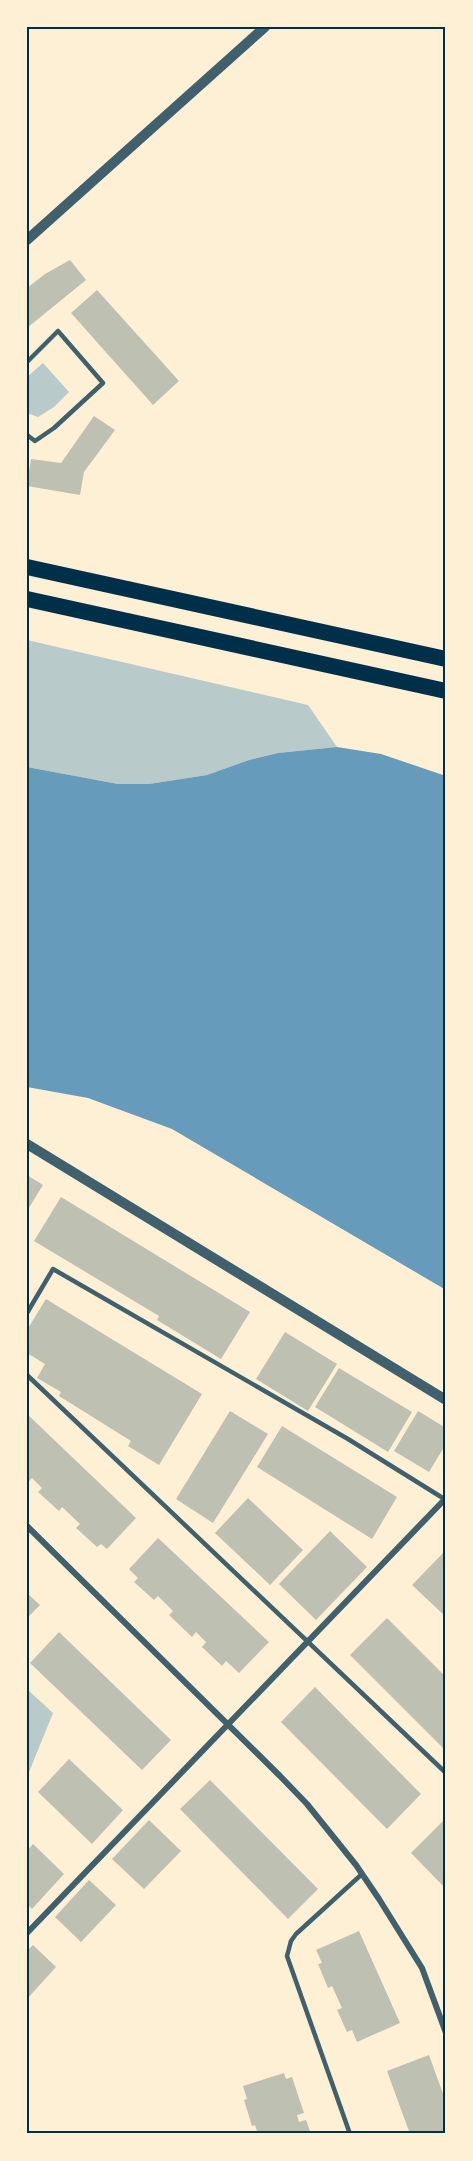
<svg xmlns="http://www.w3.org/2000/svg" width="473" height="2161" font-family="'Asap Condensed',sans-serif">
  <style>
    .green { fill: #b9caca }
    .water { fill: #669bbc }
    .building { fill: #bec0b2 }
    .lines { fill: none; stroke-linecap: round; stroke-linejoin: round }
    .service { stroke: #3f606c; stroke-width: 4.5 }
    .minor { stroke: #3f606c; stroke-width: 6 }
    .tertiary { stroke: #3f606c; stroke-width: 10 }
    .trunk { stroke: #003049; stroke-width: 16 }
    .neatline { fill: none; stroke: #003049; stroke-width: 2 }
  </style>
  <rect width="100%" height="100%" fill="#fdf0d5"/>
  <path class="green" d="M43,363L69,392L54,407L38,417L27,413V377Z
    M27,640L308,705L337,747L278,753L249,760L207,775L149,784H118L27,767Z
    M27,1689L53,1713L27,1777Z"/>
  <path class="water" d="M337,747L381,754L446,776V1290L172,1129L88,1098L27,1087V767L118,784H149L207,775L249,760L278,753Z"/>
  <path class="building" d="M70,260L86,280L27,328V288L45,274Z
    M97,290L179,381L153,405L71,313Z
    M94,416L115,430L84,472L80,495L27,486L31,459L61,463Z
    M27,1175L43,1185L27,1211Z
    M61,1197L250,1312L221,1359L157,1320L159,1316L34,1241Z
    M46,1299L202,1394L159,1465L128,1446L131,1441L59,1396L61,1392L37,1378L45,1364L27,1353V1330Z
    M285,1332L337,1364L308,1411L256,1379Z
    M339,1368L412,1412L388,1452L315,1407Z
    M230,1411L268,1434L213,1523L176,1499Z
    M418,1411L446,1428V1444L429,1472L394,1451Z
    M27,1414L136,1518L107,1549L101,1544L97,1547L76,1528L80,1524L62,1507L59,1511L38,1492L42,1488L32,1478L27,1483Z
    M282,1426L397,1497L372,1539L257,1467Z
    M248,1498L303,1550L270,1585L215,1533Z
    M330,1531L367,1567L316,1620L279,1584Z
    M158,1538L269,1642L239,1673L226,1661L222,1666L202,1647L206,1642L196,1632L192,1637L169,1615L173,1611L158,1596L154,1600L134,1582L138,1578L129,1569Z
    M443,1553L446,1556V1617L412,1585Z
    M27,1593L40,1605L27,1618Z
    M387,1618L446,1677V1751L350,1655Z
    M59,1632L171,1740L142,1770L30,1663Z
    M315,1687L421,1794L387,1829L281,1722Z
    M69,1759L123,1810L92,1844L38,1792Z
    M210,1780L318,1889L288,1919L180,1809Z
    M446,1818V1889L411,1853Z
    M149,1820L181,1851L144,1889L112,1859Z
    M33,1844L64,1874L32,1909L27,1904V1851Z
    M89,1880L116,1905L81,1942L55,1917Z
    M359,1931L400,2023L357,2042L352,2030L347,2032L337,2010L342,2008L332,1986L328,1988L318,1964L322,1963L316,1950Z
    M33,1945L56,1967L27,1999V1951Z
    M429,2055L446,2102V2134H410L387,2071Z
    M284,2073L286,2079L292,2077L304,2113L297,2115L299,2122L306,2120L311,2134H258L255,2125L252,2126L244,2100L247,2099L243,2086Z"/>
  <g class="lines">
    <path class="service" d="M27,362L58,331L103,383L54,428L35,441L27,435
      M27,1313L53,1269L348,1439L446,1500
      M27,1375L446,1773
      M350,2134L287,1956L291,1941L296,1934L362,1874"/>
    <path class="minor" d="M27,1526L280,1776L307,1804L356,1865L379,1899L422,1968L446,2033
      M27,1933L446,1498"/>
    <path class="tertiary" d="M27,240L265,27
      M27,1144L446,1400"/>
    <path class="trunk" d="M27,567L446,659
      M27,599L446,691"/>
  </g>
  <rect width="473" height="2161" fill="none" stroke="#fdf0d5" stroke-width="57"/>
  <rect x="28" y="28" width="416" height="2104" class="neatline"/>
</svg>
